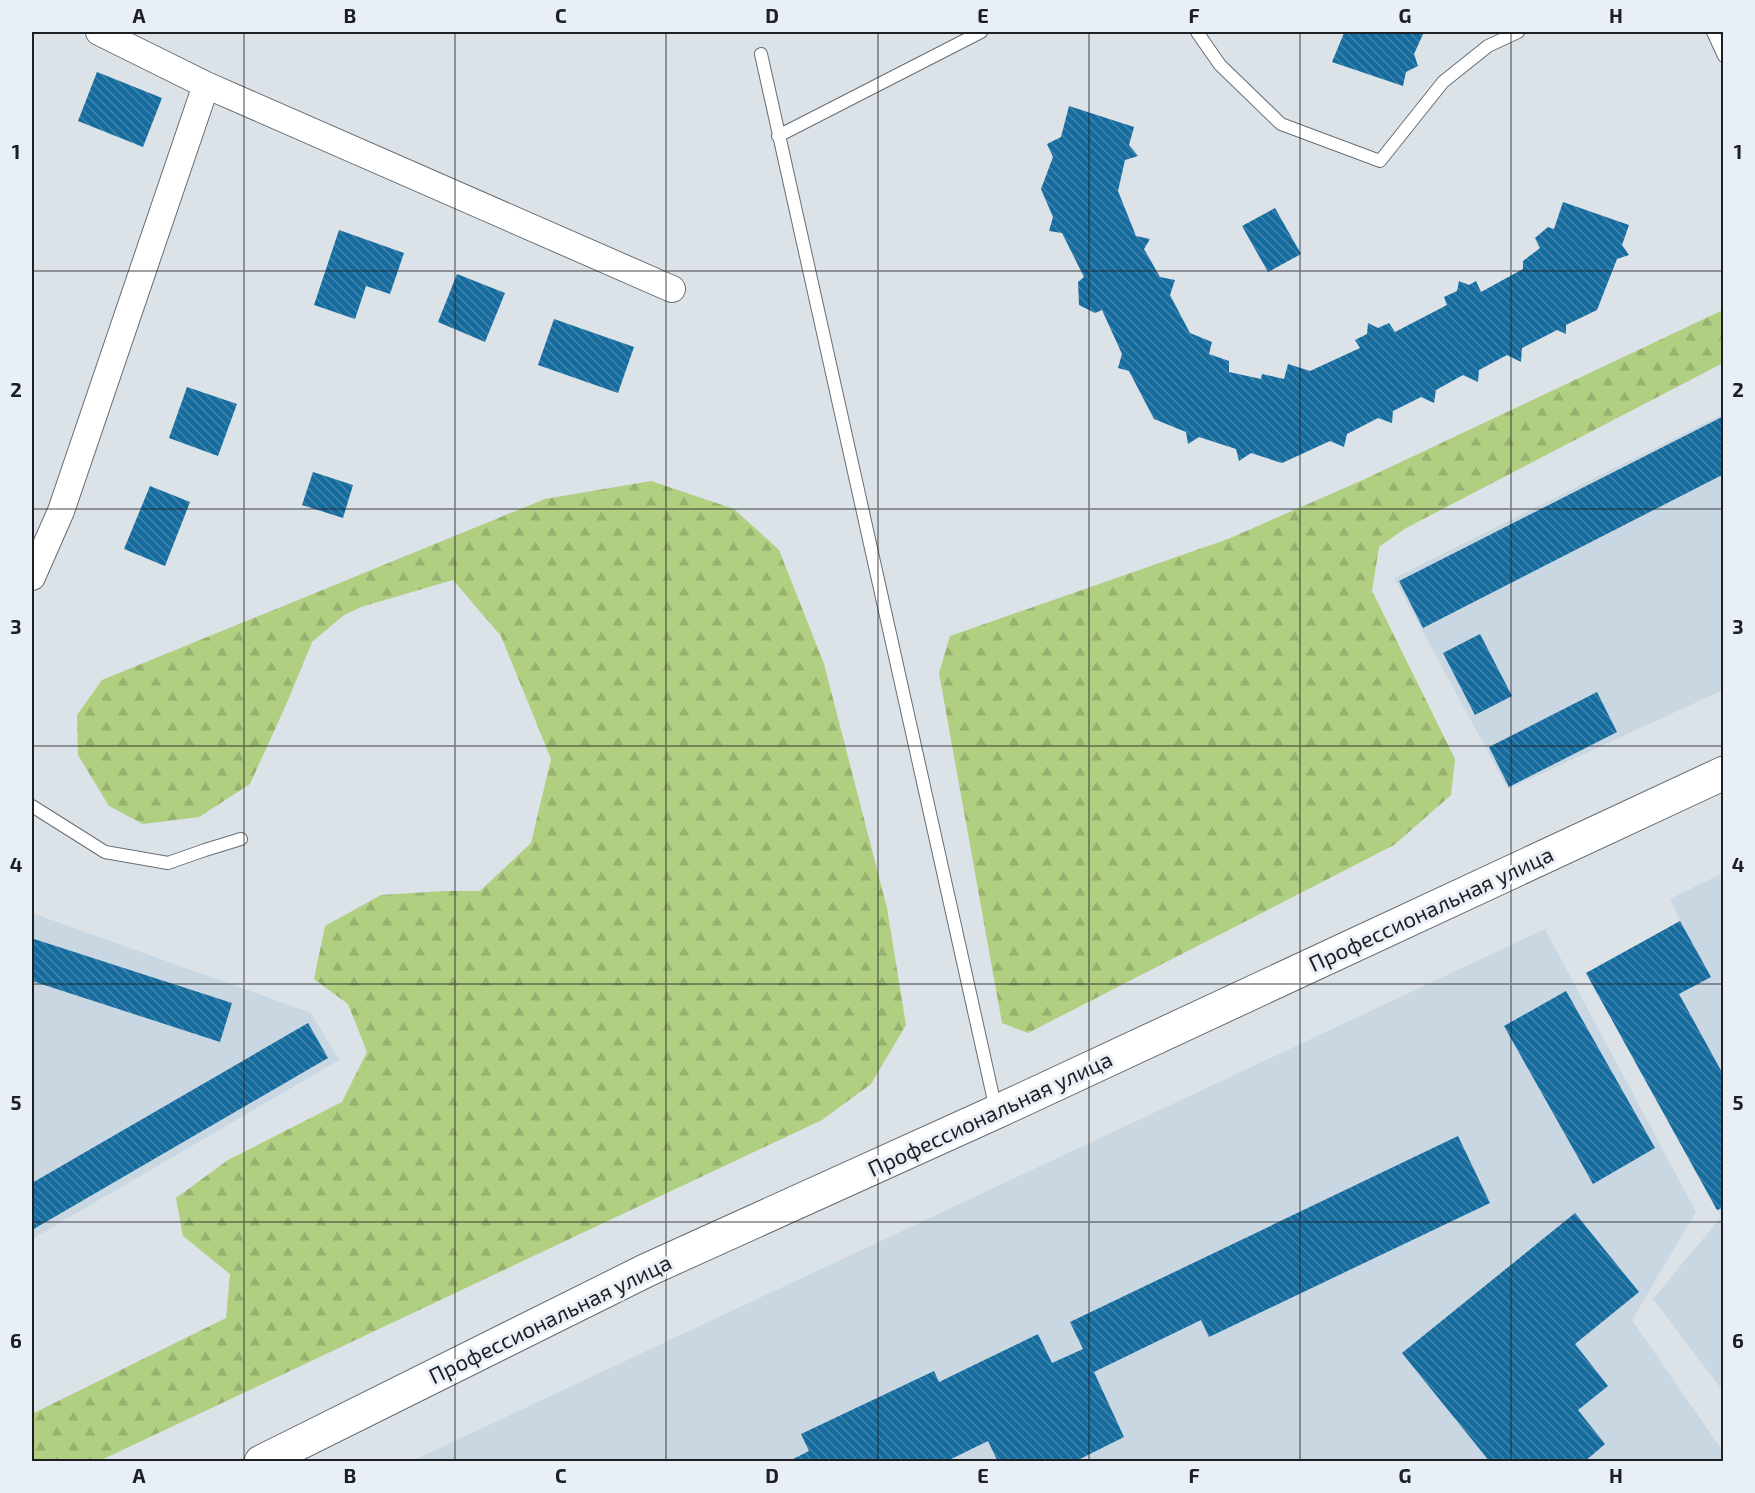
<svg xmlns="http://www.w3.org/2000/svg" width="1755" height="1493" font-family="'Exo 2',sans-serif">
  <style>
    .built { fill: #c9d7e2 }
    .forest { fill: url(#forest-firs) }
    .building { fill: url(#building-back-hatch) }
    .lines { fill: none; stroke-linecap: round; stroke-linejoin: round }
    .service-casing { stroke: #676d73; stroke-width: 14 }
    .minor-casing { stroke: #676d73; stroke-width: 28 }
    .secondary-casing { stroke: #676d73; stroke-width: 35 }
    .service { stroke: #fff; stroke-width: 12 }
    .minor { stroke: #fff; stroke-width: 26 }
    .secondary { stroke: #fff; stroke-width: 33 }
    .grid { fill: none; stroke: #1d1f22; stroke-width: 1.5; stroke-opacity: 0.55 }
    .labels { text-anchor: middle; stroke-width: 6; stroke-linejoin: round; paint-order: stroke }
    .street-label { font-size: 22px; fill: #1d1f22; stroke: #e8eff6 }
    .neatline { fill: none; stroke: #1d1f22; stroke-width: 2 }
    .grid-label { font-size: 20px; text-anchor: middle; font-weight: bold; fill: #1d1f22 }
  </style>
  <defs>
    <pattern id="forest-firs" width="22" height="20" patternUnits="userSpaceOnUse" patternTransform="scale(1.5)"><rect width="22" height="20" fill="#b0cf81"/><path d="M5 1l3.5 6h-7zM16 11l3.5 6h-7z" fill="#97b16f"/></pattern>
    <pattern id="building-back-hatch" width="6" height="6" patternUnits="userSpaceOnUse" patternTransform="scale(1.5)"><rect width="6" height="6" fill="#156c9f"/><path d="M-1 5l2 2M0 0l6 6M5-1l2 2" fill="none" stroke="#4784a8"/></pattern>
  </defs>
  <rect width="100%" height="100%" fill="#dbe2e8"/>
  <path class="built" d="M1723,414V690L1508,789L1394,578Z
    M1723,873V1391L1653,1299L1721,1217L1586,973L1680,921L1670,899Z
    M32,913L311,1013L339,1060L32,1239Z
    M1545,929L1696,1212L1632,1320L1724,1453L1723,1462H410Z"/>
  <path class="forest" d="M1723,310V363L1406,528L1379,547L1372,591L1455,759L1451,795L1394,845L1028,1033L1002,1023L939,673L950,636L1228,539L1365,479Z
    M651,481L734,509L779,550L824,664L887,908L906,1025L871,1084L822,1120L99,1461H32V1414L226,1318L230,1274L183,1236L176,1198L228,1160L342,1102L367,1052L348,1004L314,979L325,926L381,895L444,891H480L531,843L551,759L501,636L453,580L361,607L344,615L312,642L286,705L250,784L199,817L143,824L109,806L78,755L77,715L102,680L545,499Z"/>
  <path class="building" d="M1344,33L1424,32L1414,54L1418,66L1406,72L1403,86L1332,62Z
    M97,72L162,98L143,147L78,121Z
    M1069,106L1134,127L1129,145L1138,156L1125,160L1118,191L1136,236L1150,239L1144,249L1160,277L1175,280L1170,295L1190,333L1212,342L1209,354L1229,361V372L1261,379L1262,374L1284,379L1288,364L1310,371L1360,348L1355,340L1367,334L1368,323L1378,328L1389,323L1395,332L1447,305L1444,297L1457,291L1459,281L1469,285L1476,281L1481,292L1523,269V261L1540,248L1535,238L1548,227L1554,229L1563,202L1629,225L1622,245L1629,255L1617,259L1597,310L1566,325V334L1557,330L1522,348L1521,362L1507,355L1479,370L1478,382L1463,375L1436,390L1434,403L1421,397L1393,411L1392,423L1378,418L1347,434L1344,447L1330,441L1282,463L1251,453L1239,461L1236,449L1199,437L1188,444L1186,432L1154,419L1129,371L1118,368L1122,354L1102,310L1095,313L1079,305L1078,282L1084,277L1062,233L1049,231L1053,217L1041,189L1053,157L1047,144L1061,137Z
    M1275,208L1301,254L1268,272L1242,226Z
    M339,230L404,253L390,294L366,286L355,319L314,305Z
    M457,274L505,293L485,342L438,322Z
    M554,319L634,347L618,393L538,365Z
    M187,387L237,404L218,456L169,438Z
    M1724,416V474L1423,628L1399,581Z
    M313,472L353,485L343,518L302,505Z
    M150,486L190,502L165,566L124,549Z
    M1480,634L1512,696L1475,715L1443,653Z
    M1597,692L1617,732L1509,787L1489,747Z
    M1680,921L1711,977L1679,994L1724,1076V1207L1717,1210L1586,973Z
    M34,939L232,1003L220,1042L32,981V948Z
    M1566,991L1655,1148L1593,1184L1504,1026Z
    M308,1023L328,1058L32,1230V1183Z
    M1458,1136L1490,1203L1209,1337L1201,1320L1094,1372L1124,1437L1074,1462H998L988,1441L945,1462H787L809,1451L801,1434L934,1371L939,1382L1038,1334L1052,1363L1083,1349L1070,1322Z
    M1575,1213L1639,1292L1575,1344L1608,1386L1578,1410L1605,1444L1584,1462H1490L1402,1353Z"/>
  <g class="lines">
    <g class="service-casing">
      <path id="service" d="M1197,32L1220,65L1281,124L1380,161L1443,82L1488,46L1518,32
        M1713,32L1724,56
        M761,54L996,1110
        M778,136L981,32
        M32,806L105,852L168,863L205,850L241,839"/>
    </g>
    <g class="minor-casing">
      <path id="minor" d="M99,32L206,85L672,289
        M32,577L61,511L206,85"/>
    </g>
    <g class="secondary-casing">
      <path id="secondary" d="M261,1462L647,1270L996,1112L1724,773"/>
    </g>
    <use href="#service" class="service"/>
    <use href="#minor" class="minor"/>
    <use href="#secondary" class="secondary"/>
  </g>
  <path class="grid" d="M244,32V1462M455,32V1462M666,32V1462M878,32V1462M1089,32V1462M1300,32V1462M1511,32V1462M32,271H1724M32,509H1724M32,746H1724M32,984H1724M32,1222H1724"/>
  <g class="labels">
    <g class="street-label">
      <text transform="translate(1431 909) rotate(-25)" y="8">Профессиональная улица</text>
      <text transform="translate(990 1114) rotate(-25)" y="8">Профессиональная улица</text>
      <text transform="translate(550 1319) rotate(-26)" y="8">Профессиональная улица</text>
    </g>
  </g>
  <rect width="1755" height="1493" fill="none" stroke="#e8eff6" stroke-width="66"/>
  <rect x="33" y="33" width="1689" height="1427" class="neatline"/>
  <g class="grid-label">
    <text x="139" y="23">A</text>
    <text x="350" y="23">B</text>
    <text x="561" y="23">C</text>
    <text x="772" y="23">D</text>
    <text x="983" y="23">E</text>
    <text x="1194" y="23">F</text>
    <text x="1405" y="23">G</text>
    <text x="1616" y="23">H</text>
    <text x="16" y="159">1</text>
    <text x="1738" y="159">1</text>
    <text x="16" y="397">2</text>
    <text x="1738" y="397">2</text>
    <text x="16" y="634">3</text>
    <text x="1738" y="634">3</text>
    <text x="16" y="872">4</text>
    <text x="1738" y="872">4</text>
    <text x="16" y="1110">5</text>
    <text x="1738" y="1110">5</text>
    <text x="16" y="1348">6</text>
    <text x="1738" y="1348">6</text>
    <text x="139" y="1483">A</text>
    <text x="350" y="1483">B</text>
    <text x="561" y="1483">C</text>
    <text x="772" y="1483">D</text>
    <text x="983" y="1483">E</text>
    <text x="1194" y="1483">F</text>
    <text x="1405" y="1483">G</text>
    <text x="1616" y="1483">H</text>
  </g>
</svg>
